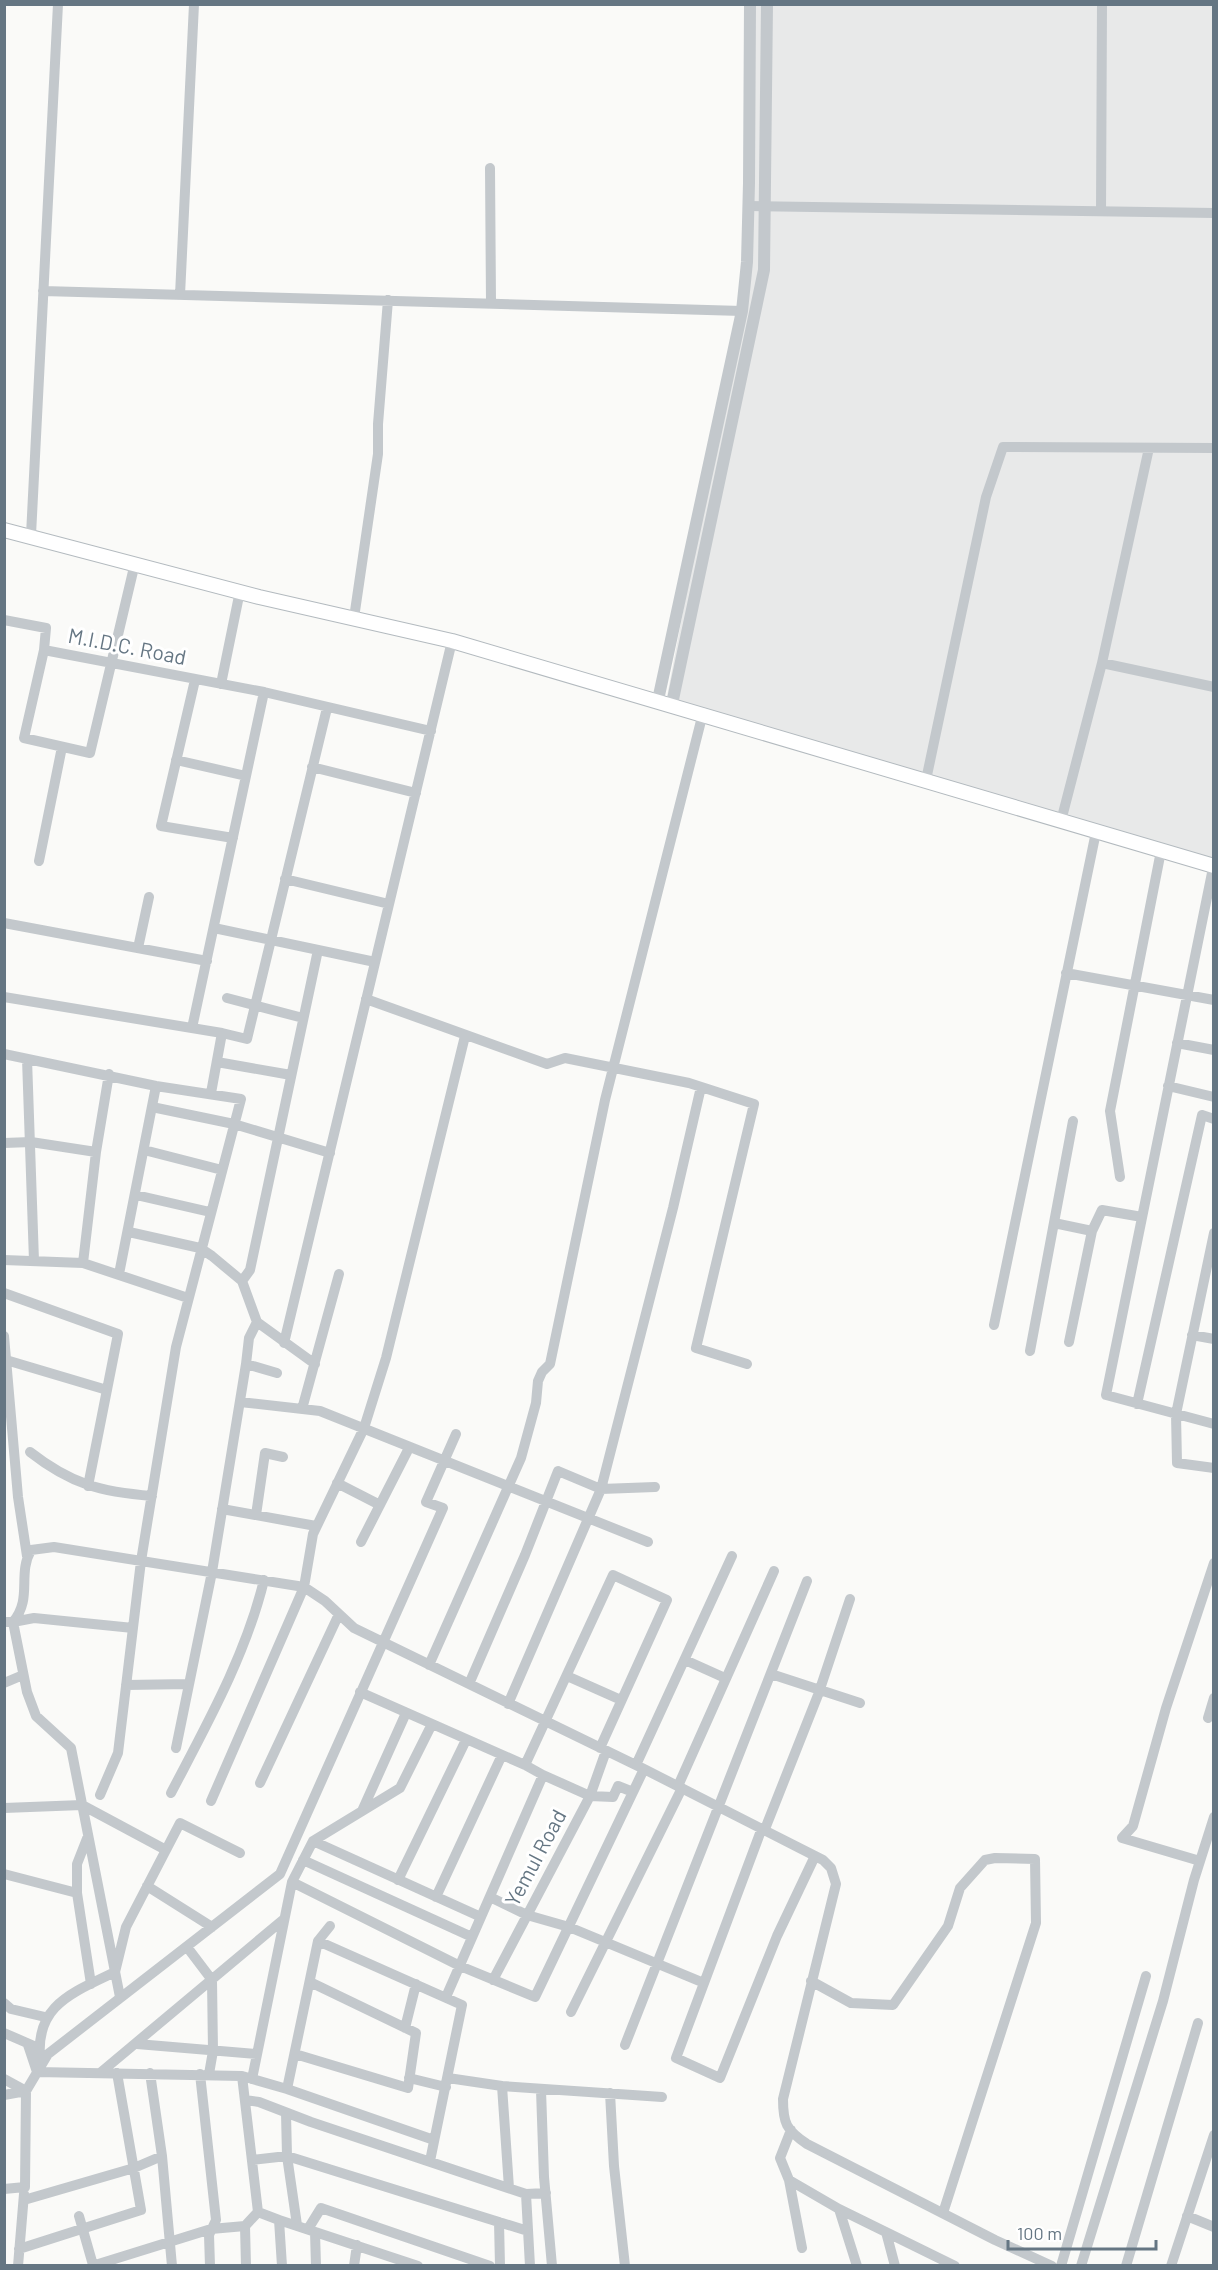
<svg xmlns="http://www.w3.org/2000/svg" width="1218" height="2270" font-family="Barlow,sans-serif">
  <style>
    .built { fill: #e8e9e9 }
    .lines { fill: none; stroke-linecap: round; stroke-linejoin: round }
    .secondary-casing { stroke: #b3babf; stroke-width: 16 }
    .minor { stroke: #c3c8cc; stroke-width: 10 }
    .tertiary { stroke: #c3c8cc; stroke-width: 12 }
    .secondary { stroke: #fff; stroke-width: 14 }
    .labels { text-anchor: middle; stroke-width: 6; stroke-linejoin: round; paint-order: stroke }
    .street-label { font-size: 21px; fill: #657683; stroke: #fff }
  </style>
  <rect width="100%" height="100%" fill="#fafaf8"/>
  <path class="built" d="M754,5H1213V867L666,702L742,299Z"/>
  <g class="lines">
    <g class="secondary-casing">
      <path id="secondary" d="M4,530L259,597L452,641L1214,866"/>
    </g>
    <path class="minor" d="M490,168L491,303
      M749,206L1214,213
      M1101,211L1102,4
      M43,291L742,311
      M180,295L194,4
      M31,535L58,4
      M354,618L378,454V424L388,300
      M4,620L46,628L44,650L264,692L431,731
      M44,650L24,738L90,753L135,563
      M1102,663L1149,448
      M195,680L161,826L233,838
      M221,684L240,591
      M176,760L246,776
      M312,767L416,793
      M926,780L986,497L1003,447L1214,448
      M1061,821L1102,663L1214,687
      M39,861L62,747
      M1214,863L1106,1395L1214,1424
      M285,879L389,904
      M4,923L207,961
      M214,928L375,962
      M138,948L149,897
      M1066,973L1214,1000
      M4,997L222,1033L211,1093
      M227,998L303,1018
      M366,999L547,1064L565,1058L689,1083L754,1104L696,1348L747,1364
      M192,1028L264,692
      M222,1033L247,1039L327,708
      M1177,1043L1214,1050
      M4,1054L156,1086L241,1099L176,1347L141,1561L118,1753L100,1795
      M27,1059L34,1261
      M217,1062L291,1075
      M1168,1086L1214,1097
      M152,1107L234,1124L330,1153
      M4,1143L31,1142L96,1152L83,1263
      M144,1150L222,1170
      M96,1152L109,1074
      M1120,1177L1110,1111L1161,851
      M136,1195L210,1212
      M1054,1223L1092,1231
      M129,1232L200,1248L212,1256L242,1281L257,1322L315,1364
      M1214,1233L1176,1414L1177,1463L1214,1468
      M4,1260L83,1263L188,1298
      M119,1274L156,1086
      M242,1281L250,1270L318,950
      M4,1293L118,1334L88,1486
      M994,1325L1096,832
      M1192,1335L1214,1339
      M4,1336L18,1497L27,1556
      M1069,1342L1092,1231L1102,1210L1142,1217
      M284,1343L452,641
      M1030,1351L1073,1121
      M6,1360L107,1390
      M246,1364L249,1338L257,1322
      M240,1402L320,1411L648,1542
      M1137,1404L1202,1115L1214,1119
      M302,1409L339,1274
      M30,1452C71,1484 101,1492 152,1496
      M337,1483L380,1505
      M222,1509L316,1526
      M256,1515L265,1453L283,1457
      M361,1542L409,1448
      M4,1622H13C33,1598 17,1575 31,1550L54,1547L304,1587L325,1601L354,1628L644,1769L823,1860L831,1868L836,1884L783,2099C783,2123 786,2130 807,2144L995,2240L1052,2266
      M685,1660L725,1678
      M429,1665L521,1458L536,1403L538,1381L542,1372L550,1364L605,1100L703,713
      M771,1674L860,1703
      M567,1676L621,1700
      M4,1683L23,1675
      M469,1684L525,1555L558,1471L601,1489L655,1487
      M126,1685L189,1684
      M360,1692L525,1765
      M508,1704L601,1489L673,1208L701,1087
      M1208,1718L1214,1698
      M176,1748L212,1572L246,1364L277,1373
      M636,1765L732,1556
      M543,1775L590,1796L613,1797L618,1786L633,1792
      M260,1783L339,1614
      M678,1786L774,1571
      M171,1793C206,1726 246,1655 264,1580
      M211,1801L304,1587L313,1534L364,1428L386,1358L465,1036
      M4,1808L82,1805L166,1850
      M362,1811L406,1713
      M762,1828L676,2058L720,2078L777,1936L815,1856
      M765,1829L818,1695L850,1599
      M88,1836L77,1864V1893L91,1984
      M313,1841L481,1917
      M303,1860L472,1937
      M1200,1861L1122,1838L1133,1826L1166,1708L1214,1563
      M4,1874L77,1893
      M398,1880L466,1740
      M292,1882L460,1966L535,1997L644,1769
      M147,1886L212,1927
      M436,1897L502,1755
      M490,1897L527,1915L569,1927L704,1983
      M318,1941L462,2005L430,2161
      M187,1947L212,1980L213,2051L209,2074
      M493,1980L590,1796L606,1751
      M811,1981L851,2003L893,2005L948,1926L960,1888L985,1860L995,1858L1035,1859L1036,1923L943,2213
      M120,1997L71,1748L36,1716L27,1692L13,1622L34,1618L133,1628
      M446,1997L543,1775L525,1765L613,1575L667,1600L600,1748
      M4,2003L11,2009L45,2017
      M571,2012L682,1788
      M405,2028L416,1984
      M4,2033L34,2046
      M137,2044L257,2054
      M28,2045L37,2072L242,2076L287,2089L434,2140
      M625,2045L807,1581
      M295,2054L408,2088L416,2033L310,1982
      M41,2066C32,2007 69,1994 115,1972L126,1927L180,1823L240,1853
      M100,2073L284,1919
      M150,2073L162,2156L172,2266
      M200,2074L216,2220L209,2235L210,2266
      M242,2076L258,2212L279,2220L282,2266
      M409,2078L446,2087
      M448,2078L502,2086
      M4,2079L26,2091L48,2054L280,1874L443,1508L426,1502L456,1434
      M252,2079L292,1882L313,1841L400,1788L432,1724
      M287,2089L318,1941L330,1926
      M541,2090L544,2177L552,2266
      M610,2093L614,2166L625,2266
      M4,2095L26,2091L25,2187L4,2189
      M245,2100L259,2102L311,2122L526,2194L546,2193
      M286,2113L287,2156L297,2225
      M791,2130L780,2158L789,2180L839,2209L857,2266
      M252,2160L287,2156L528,2231
      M789,2180L802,2248
      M509,2188L502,2086L662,2097
      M526,2194L530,2266
      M24,2200L134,2168L162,2156
      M839,2209L955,2266
      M79,2216L93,2265
      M1187,2216L1214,2227
      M279,2220L418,2266
      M499,2222L500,2266
      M245,2226L246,2266
      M308,2229L321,2208L490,2266
      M315,2232L316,2266
      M886,2232L895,2266
      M19,2249L141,2210L117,2073
      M18,2266L24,2194
      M92,2266L211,2229L245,2226L258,2212
      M354,2266L357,2245
      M1061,2266L1146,1976
      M1081,2266L1163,2001L1194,1880L1214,1817
      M1126,2266L1198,2023
      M1171,2266L1214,2135"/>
    <path class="tertiary" d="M658,700L742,311L747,262L749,183L750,4
      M672,704L764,270L767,4"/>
    <use href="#secondary" class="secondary"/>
  </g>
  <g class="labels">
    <g class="street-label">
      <text transform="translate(127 647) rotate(11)" y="7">M.I.D.C. Road</text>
      <text transform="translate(536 1858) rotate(-62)" y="7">Yemul Road</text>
    </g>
  </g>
  <rect width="1218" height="2270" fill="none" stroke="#657683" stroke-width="12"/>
  <path d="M1008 2240v9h148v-9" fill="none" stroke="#657683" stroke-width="3"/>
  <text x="1017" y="2240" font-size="18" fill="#657683" stroke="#ffffff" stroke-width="4.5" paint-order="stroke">100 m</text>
</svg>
